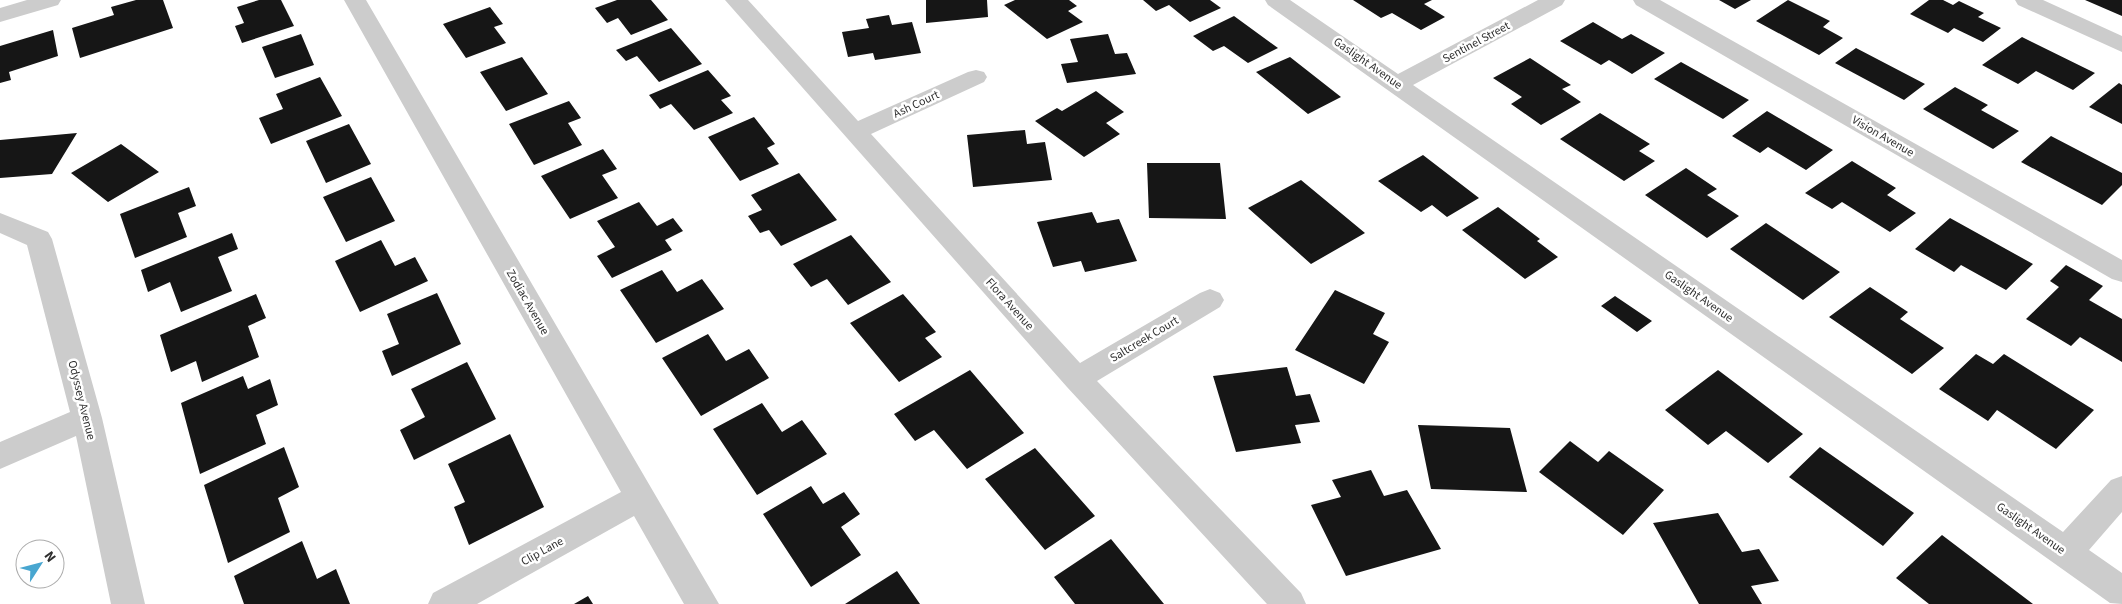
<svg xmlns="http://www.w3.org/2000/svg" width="2122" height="604" font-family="'Source Sans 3',sans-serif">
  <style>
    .building { fill: #161616 }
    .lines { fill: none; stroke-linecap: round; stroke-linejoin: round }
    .minor { fill: #ccc; fill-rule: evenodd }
    .labels { text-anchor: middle; stroke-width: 5; stroke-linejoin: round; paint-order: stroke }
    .street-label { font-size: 12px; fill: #2f2f2f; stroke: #fff }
  </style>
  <rect width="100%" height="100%" fill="#fff"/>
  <path class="building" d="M136,0H163L173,28L80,58L72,28L114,15L111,7Z
    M259,0H281L294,26L242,43L235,26L244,23L237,7Z
    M617,0H651L668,20L631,35L618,18L607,23L595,8Z
    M926,0H987L988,17L926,23Z
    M1015,0H1069L1077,6L1068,11L1083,22L1047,39L1004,5Z
    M1143,0H1210L1221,8L1190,22L1169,5L1156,11Z
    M1353,0H1432L1424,4L1445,17L1421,30L1392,13L1381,18Z
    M1719,0H1751L1735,9Z
    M1788,0L1830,21L1823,27L1843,38L1819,55L1756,21Z
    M1929,0H1943L1953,5L1959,1L1984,13L1978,17L2001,28L1983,42L1954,28L1948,33L1910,14Z
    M2085,0H2122V16Z
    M490,7L503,24L494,27L506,43L466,58L443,24Z
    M889,15L892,25L912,22L921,53L875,60L873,53L848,57L842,32L869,28L866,19Z
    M1234,16L1278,48L1248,63L1224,46L1213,51L1193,36Z
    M1593,22L1622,39L1631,34L1665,53L1632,74L1609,60L1601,65L1560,41Z
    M671,28L702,64L659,82L637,56L626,61L616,50Z
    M53,30L58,56L9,72L11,80L0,83V46Z
    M301,34L314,65L275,78L262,47Z
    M1108,34L1115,54L1127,53L1136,74L1067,83L1061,64L1078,62L1070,39Z
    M2022,37L2095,73L2073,90L2036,71L2018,84L1982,65Z
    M1856,48L1925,84L1904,100L1835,63Z
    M522,57L548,94L506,111L480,72Z
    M1290,57L1341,97L1308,114L1256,72Z
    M1530,58L1571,85L1562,89L1581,102L1541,125L1511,104L1522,97L1493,78Z
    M1681,62L1749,100L1723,119L1654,79Z
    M708,70L731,96L721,100L733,113L694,130L671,104L660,109L649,95Z
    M320,77L342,116L271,144L259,118L283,109L276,94Z
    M2119,83L2122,85V124L2089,107Z
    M1955,87L1988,105L1981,110L2019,131L1993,149L1923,109Z
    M1096,91L1124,112L1106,123L1120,134L1084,157L1035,121L1057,108L1062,111Z
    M569,101L581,118L568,123L582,145L534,165L509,124Z
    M1767,111L1833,150L1806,170L1768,147L1760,153L1732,136Z
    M1600,113L1650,144L1639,151L1655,161L1624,181L1560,139Z
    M754,117L775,144L767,148L779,164L740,181L708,137Z
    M349,124L371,164L326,183L306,141Z
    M1025,130L1027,144L1045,142L1052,180L973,187L967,135Z
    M77,133L52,174L0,178V140Z
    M2051,136L2122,173V185L2102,205L2021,162Z
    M121,144L159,172L108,202L71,173Z
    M603,149L617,169L602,175L618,198L570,219L541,176Z
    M1423,155L1479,198L1447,217L1432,205L1421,212L1378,181Z
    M1852,161L1896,188L1887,195L1916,213L1890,232L1842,202L1832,209L1805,193Z
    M1147,163H1220L1226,219L1149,218Z
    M1686,168L1717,189L1707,195L1739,216L1707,238L1645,195Z
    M799,173L837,220L781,246L769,230L760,233L748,216L762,210L751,195Z
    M371,177L395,221L346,242L323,197Z
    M1301,180L1365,233L1311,264L1248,208Z
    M189,187L196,206L178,213L187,237L135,258L120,214Z
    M639,202L657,226L673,218L683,231L665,240L672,250L612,278L597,256L615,247L597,221Z
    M1498,207L1540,239L1537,241L1558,257L1525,279L1462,230Z
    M1092,212L1097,223L1119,219L1137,261L1085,272L1081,261L1053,267L1037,222Z
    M1950,218L2033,264L2006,290L1961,265L1954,272L1915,249Z
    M1766,223L1840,272L1803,300L1730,249Z
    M232,233L238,249L218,257L232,291L181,312L170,282L148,292L141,270Z
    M851,235L891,282L848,305L827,279L811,287L793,264Z
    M381,240L395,266L415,257L428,281L360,312L335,261Z
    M2066,265L2103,286L2089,300L2122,319V362L2080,337L2071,346L2026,319L2059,287L2050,281Z
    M662,270L677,292L702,279L724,309L656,343L620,290Z
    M1870,287L1908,312L1900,319L1944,348L1912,374L1829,317Z
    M1335,290L1385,313L1373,334L1389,342L1364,384L1295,350Z
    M437,293L461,344L392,376L382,351L399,344L387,314Z
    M256,294L266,318L248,326L259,357L202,382L196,361L171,372L160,335Z
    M903,294L936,332L925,338L942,357L899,382L850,323Z
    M1615,296L1652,321L1637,332L1601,306Z
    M708,334L726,361L749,349L769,378L701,416L662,358Z
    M1976,354L1993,364L2004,354L2094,410L2056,449L1997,410L1988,421L1939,389Z
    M467,362L496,419L414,460L400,430L425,417L411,389Z
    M1287,367L1296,396L1310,394L1320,422L1295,425L1301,443L1236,452L1213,376Z
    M970,370L1024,433L967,469L934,430L915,441L894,414Z
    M1718,370L1803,434L1768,463L1726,431L1708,445L1665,410Z
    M243,376L248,389L270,379L278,405L256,415L266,444L200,474L181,403Z
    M762,403L782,432L802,420L827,454L757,495L713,429Z
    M1418,425L1510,428L1527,492L1431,489Z
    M510,434L544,507L469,545L454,507L465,502L448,464Z
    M1570,441L1598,462L1609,451L1664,490L1623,535L1539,472Z
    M284,447L299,487L278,498L290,532L228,563L204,485Z
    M1820,447L1914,513L1883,546L1789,477Z
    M1035,448L1095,516L1045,550L985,479Z
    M1371,470L1384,496L1407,490L1441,549L1346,576L1311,505L1341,497L1332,480Z
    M811,486L823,504L844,492L860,514L841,527L861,555L811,587L763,514Z
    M1718,513L1742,552L1759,549L1779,581L1751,586L1762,604H1699L1653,523Z
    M1942,535L2033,604H1929L1896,578Z
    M1111,539L1164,604H1075L1054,577Z
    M302,541L317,579L336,569L350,604H244L234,576Z
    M897,571L920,604H845Z
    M588,596L593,604H574Z"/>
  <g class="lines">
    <path class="minor" d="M27,0H61L58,5L0,22V8Z
      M344,0H366L719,604H684L634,516L477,604H428L433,593L621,492Z
      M725,0H748L858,121L968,72L976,70L984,72L987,77L984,82L871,134L1080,363L1200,293L1210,289L1220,293L1224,300L1220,307L1097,381L1301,593L1306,604H1267L1067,387Z
      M1265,0H1290L1398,74L1538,0H1565L1562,5L1413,85L2063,532L2111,480L2122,476V512L2089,550L2122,573V604L2110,603L1268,5Z
      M1633,0H1660L2122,260V282L2112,279L1636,5Z
      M2015,0H2043L2122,36V52L2018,5Z
      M0,213L48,232L52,239L102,418L145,604H111L76,436L0,469V442L70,412L27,245L0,233Z"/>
  </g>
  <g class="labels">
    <g class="street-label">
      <text transform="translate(1476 42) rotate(-28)" y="4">Sentinel Street</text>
      <text transform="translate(1368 63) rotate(35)" y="4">Gaslight Avenue</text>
      <text transform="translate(916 104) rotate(-25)" y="4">Ash Court</text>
      <text transform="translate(1883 136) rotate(30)" y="4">Vision Avenue</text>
      <text transform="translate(1699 296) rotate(35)" y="4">Gaslight Avenue</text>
      <text transform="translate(528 302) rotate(60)" y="4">Zodiac Avenue</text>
      <text transform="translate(1010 304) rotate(48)" y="4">Flora Avenue</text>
      <text transform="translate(1144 339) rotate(-31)" y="4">Saltcreek Court</text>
      <text transform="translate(82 400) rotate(76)" y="4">Odyssey Avenue</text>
      <text transform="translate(2031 528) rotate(35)" y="4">Gaslight Avenue</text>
      <text transform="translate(542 551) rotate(-29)" y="4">Clip Lane</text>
    </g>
  </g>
  <g transform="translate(40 564) rotate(54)"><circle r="24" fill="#ffffff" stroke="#acacac"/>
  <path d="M0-4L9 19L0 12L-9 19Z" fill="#48a6d0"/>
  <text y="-8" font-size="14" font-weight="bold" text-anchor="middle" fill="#2f2f2f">N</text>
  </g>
</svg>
